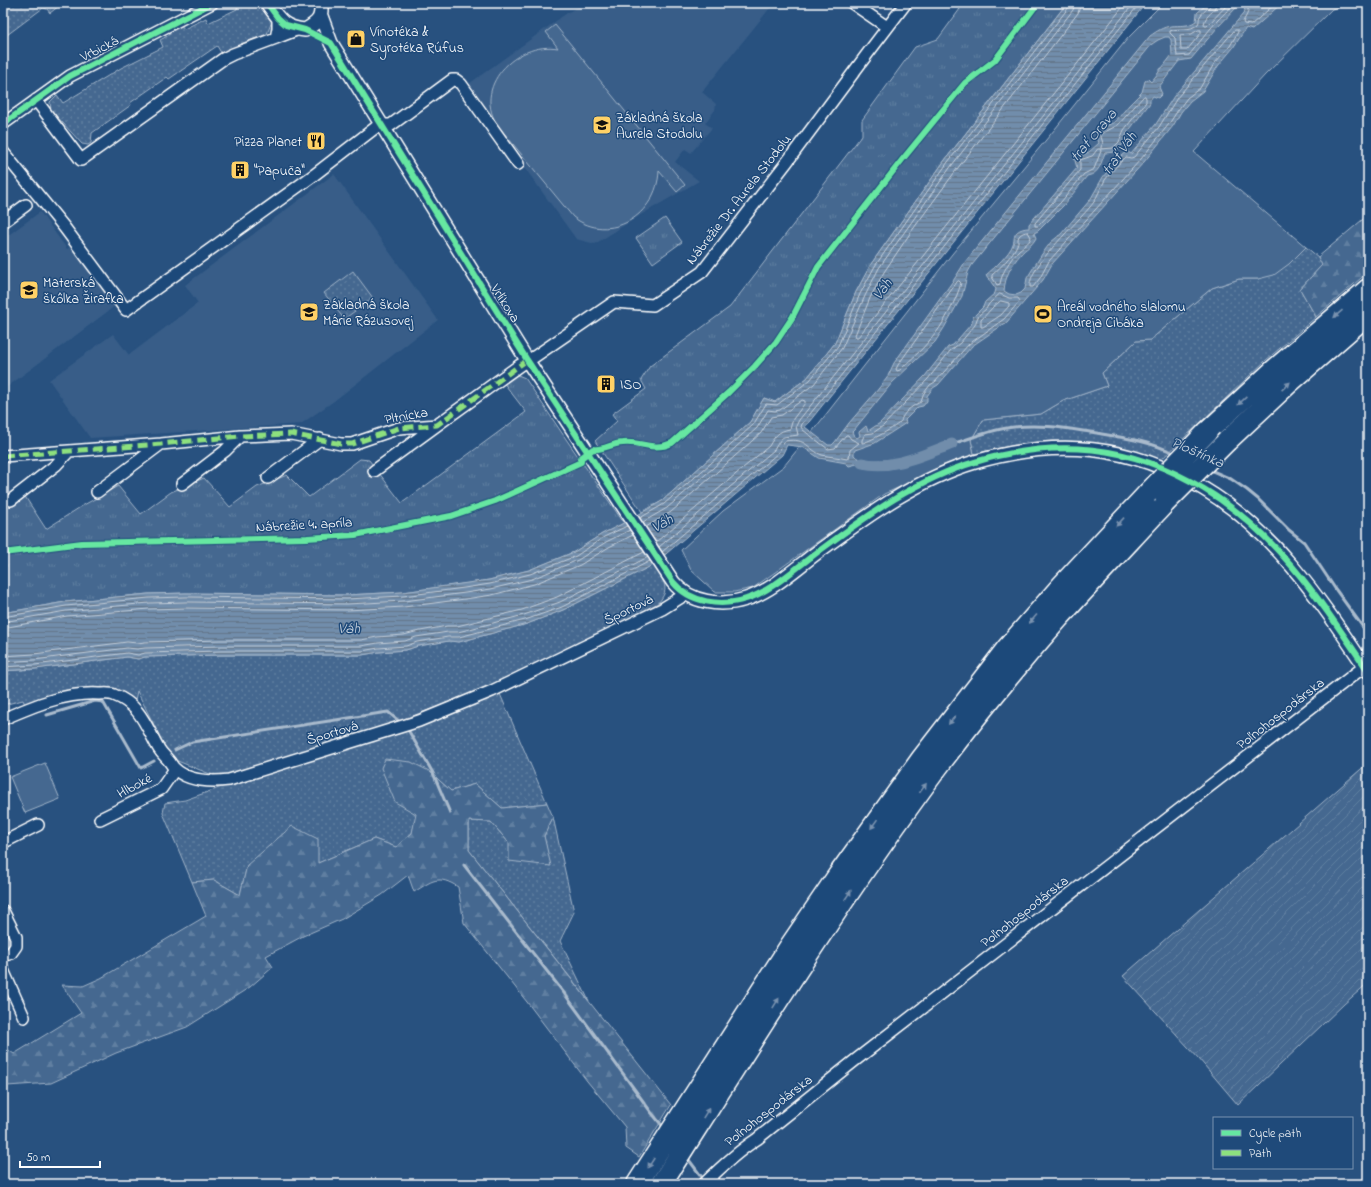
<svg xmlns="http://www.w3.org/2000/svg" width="1371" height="1187" font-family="'Indie Flower',sans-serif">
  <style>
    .built { fill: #375d88 }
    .grass { fill: url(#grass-dots); stroke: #a2b4c8 }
    .forest { fill: url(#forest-firs); stroke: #a2b4c8 }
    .park { fill: url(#park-tufts); stroke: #a2b4c8 }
    .garden { fill: url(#garden-furrows); stroke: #a2b4c8 }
    .pitch { fill: #446890; stroke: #a2b4c8 }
    .water { fill: url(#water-rules); stroke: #aabbcd; fill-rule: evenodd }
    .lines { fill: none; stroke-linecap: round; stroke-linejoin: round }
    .shore { stroke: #c6d1dd; stroke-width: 1 }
    .stream { stroke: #aabbcd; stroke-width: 3 }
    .canal { stroke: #718dab; stroke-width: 11 }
    .minor-casing { stroke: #fff; stroke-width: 14 }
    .tertiary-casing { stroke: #fff; stroke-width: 16 }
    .motorway-casing { stroke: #fff; stroke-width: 23 }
    .minor { stroke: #1f4a7a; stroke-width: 11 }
    .tertiary { stroke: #1f4a7a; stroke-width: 13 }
    .motorway { stroke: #1f4a7a; stroke-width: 20 }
    .motorway-bridge-casing { stroke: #fff; stroke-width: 23; stroke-linecap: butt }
    .motorway-bridge { stroke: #1f4a7a; stroke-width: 20 }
    .quiet { stroke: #8de07e; stroke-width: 5; stroke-dasharray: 10 5; stroke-linecap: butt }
    .cycleway-casing { stroke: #1f4a7a; stroke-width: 8 }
    .cycleway { stroke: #66e7a1; stroke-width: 6 }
    .oneway { fill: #7992af }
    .labels { text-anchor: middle; stroke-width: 3; stroke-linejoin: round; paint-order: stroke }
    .poi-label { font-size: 14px; fill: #fff; stroke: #1f4a7a; text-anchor: start }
    .street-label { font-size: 14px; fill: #fff; stroke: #1f4a7a }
    .water-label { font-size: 15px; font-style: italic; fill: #d4dde6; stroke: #1f4a7a }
  </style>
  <defs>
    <pattern id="grass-dots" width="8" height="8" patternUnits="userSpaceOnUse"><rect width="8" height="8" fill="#446890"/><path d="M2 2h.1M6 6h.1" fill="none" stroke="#607fa1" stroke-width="1.8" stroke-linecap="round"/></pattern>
    <pattern id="forest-firs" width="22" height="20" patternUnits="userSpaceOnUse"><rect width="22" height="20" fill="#446890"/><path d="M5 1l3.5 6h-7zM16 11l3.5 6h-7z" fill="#607fa1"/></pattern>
    <pattern id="park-tufts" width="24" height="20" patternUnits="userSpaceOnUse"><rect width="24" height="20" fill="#446890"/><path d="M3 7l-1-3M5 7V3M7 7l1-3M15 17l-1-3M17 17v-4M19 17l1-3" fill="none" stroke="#607fa1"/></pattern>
    <pattern id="garden-furrows" width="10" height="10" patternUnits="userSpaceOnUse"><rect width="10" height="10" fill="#446890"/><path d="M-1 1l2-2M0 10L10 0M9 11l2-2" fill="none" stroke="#607fa1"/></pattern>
    <pattern id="water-rules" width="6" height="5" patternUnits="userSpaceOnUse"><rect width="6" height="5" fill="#718dab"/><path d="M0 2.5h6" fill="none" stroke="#64768a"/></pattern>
  </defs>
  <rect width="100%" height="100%" fill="#28517f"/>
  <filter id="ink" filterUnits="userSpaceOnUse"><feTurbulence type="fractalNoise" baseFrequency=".025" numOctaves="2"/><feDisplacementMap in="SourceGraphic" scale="8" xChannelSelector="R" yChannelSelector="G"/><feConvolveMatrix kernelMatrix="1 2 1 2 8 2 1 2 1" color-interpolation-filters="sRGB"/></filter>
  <g filter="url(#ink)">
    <path class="built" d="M585,3H774L702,92L716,104L715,110L705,123L712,128L691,153L685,149L675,162L699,181L639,216L595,244L576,239L466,86L567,13Z
      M334,174L438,320L334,401L301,424L90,438L49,380L113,334L129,355L198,303L185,285Z
      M40,212L67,249L71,247L115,306L3,390V239Z"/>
    <path class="grass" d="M3,3H60L59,6L50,13L47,9L43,8L3,38Z
      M238,3H260L272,21L267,34L243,43L223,56L217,46L169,79L167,77L130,103L131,105L92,133L91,143L88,145L82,144L51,110L50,102L57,95L63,103L121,68L163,47L160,40L169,35L170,31L181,25L184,29L206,18L208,23L237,9Z
      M1306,247L1318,257L1322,265L1300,289L1316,317L1265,361L1161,460C1116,443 1064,436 1016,445C1002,447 988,451 974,454L971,440L983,420L1041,414L1063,401L1107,386L1102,373L1136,341L1150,340L1212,288L1239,279H1258L1289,264Z
      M353,271L373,298L344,319L324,293Z
      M653,565C662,579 672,588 658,603L591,639L494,686L388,725L233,775L215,776L175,760L166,749L137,691L133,710L109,698L89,696L28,711L23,700L3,705V671L35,669L127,657L138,659L145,657L221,655H362L379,652L406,650L418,646L449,641L459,642L527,624L563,610Z
      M500,694L547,803L502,808L475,784L451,791L429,771L412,833L396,847L374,839L318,863L247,865L240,895L214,880L192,882L163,813L165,803L185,800L219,788L440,718Z
      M553,817L574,912L560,941L589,1001L469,850V821L491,822L509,843L550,866L544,836Z"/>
    <path class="forest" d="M1368,215V272L1316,317L1300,289L1322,265L1318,257Z
      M385,759L411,762L429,771L451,791L475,784L502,808L547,803L553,817L544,836L551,866L509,861V843L491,822L469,821V850L671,1105L639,1157L626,1148L625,1127L587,1081L527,1002L464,923L458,887C438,874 432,881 414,892L408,875L382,895L342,919L303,936L266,956L273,967L250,987L187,1027L116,1053L51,1083L7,1086L3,1082V1046L14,1054L81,1013L62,985L83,986L101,978L206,916L192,882L214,880L240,895L247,865L292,826L318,839V863L374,839L396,847L412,833L416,814L395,802L381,768Z"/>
    <path class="park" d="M952,3H1067L945,160L871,264L856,292L835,343L807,378L775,402L764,398L750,422L662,501L642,512L595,441L617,421L612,414L646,389L641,380L650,366L730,307L862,135V120L915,47L938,39L960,9Z
      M665,218L682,242L653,263L636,238Z
      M518,375L525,378L566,439L624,523L602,534L574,552L529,570L489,580L463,584L403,592L346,595L186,593L148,594L65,602L3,613V509L24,495L46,529L82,506L118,486L141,514L171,492L204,478L230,507L257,487L287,475L309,497L360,459L369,460L402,503L526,412L503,382L511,377Z"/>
    <path class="garden" d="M1368,763V983L1344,1004L1238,1105L1199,1059L1123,976Z"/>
    <path class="pitch" d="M1163,3H1354L1332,9L1265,75L1194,152L1306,247L1289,264L1274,275L1258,279H1239L1212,288L1150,340L1136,341L1102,373L1107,386L1063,401L1041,414L983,420L971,440L974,454L884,494L753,588L734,592H715L691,570L681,550L723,511L784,466L820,422L952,254L1055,129L1128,38Z
      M555,25L685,185L677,192L659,171C657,215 610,245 573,217L499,127C470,88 516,41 558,48L546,32Z
      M45,763L60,799L25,813L10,777Z"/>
    <path class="water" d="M1067,3H1146L805,427L828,445H832L835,442L849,423L875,393L887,378L894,363L955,278L965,262L1150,36C1157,31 1163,27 1171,26C1180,25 1188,27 1196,21L1197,13L1208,3H1282L1252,30L1246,28L1233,48L1218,66L1203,91L1190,101L1181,112L1173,126L1144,162L1052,264L1043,280L1012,316L1007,322L972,346L938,385L933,388L927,396V401L923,406L918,407L905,420L906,423L875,443L855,450L854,452V455C859,462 872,461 880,460L874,468H864L857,464L849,466L846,463L819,458L803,447L787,445L782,455L653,565L563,610L527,624L459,642L449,641L418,646L406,650L379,652L362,655H221L145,657L138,659L127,657L35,669L3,671V613L65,602L148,594L186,593L346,595L403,592L489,580L529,570L574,552L602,534L620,525L662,501L750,422L764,398L775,402L807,378L835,343L856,292L871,264L945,160ZM1241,6L1244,7L1245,11L1243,14L1174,96L1156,124L1131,154L1127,151L1116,160L1103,177L1090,200L1061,234L1051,242L1042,254L1027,278L1025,289L1021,293L1016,295L1009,294L1004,291C1005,277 1011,265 1021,254C1026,248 1031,247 1036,238L1034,233L1038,231L1064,205L1087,176C1100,174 1101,162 1105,153L1115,152L1123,144L1127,133L1150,103V100L1153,96L1158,98L1162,94L1159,87L1179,61L1191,59L1217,28L1236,8ZM1165,37H1169L1171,40L1172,55L1162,68L1159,69V72L1151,82L1148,79L1145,81L1142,92L1129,105L1115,122L1106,126L1100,130L1097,137L1099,143L1089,152L1074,157L1077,168L1029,224V228C1025,228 1020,229 1017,232C1013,236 1015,239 1013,244C1010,254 994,268 986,275L996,289L995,293L985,302L983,307L973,317L972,323L953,345L948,347L925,376L880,423L868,431L866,426L859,432L860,436L857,438L854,436L852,432L854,430L892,383L935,342L944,328L962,296L968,272L972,265L1152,44L1158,40Z"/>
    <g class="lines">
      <path class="shore" d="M1081,3L1078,13L957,169L911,232L884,272L870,298L855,335L856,337H858L1126,3
        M1211,3C1210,9 1204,10 1201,15C1198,18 1200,21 1198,24C1190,32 1179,27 1170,31V33L1175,38L1177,56L1189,55C1201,41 1223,10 1238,3
        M1216,3C1215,14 1206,13 1204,24L1205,26H1207L1229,3
        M1245,3C1252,10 1246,15 1243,22L1244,24L1251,25L1276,3
        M1199,30H1201V33L1187,50H1181L1180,35L1191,34Z
        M1235,30H1238V32L1230,46L1214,64L1200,88L1187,98L1178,110L1169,124L1141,159L1049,261L1040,278L1033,287H1030C1027,267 1081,220 1094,202C1098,195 1101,187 1105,180C1111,172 1118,164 1126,157L1131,158L1134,157L1159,127L1177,98Z
        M1145,96L1146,98V102L1124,130L1119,142L1113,148L1101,149V147L1103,143L1101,137L1103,133L1118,125L1143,97Z
        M1098,149H1100L1101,151L1094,169L1084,174L1061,202L1038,226H1035V223L1080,170V160L1092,156Z
        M1028,232L1031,237C1029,244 1023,246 1018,251C1010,260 1002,272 1000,284L997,285L992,277V275C1000,268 1013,255 1017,245C1019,242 1017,239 1019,236C1022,233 1024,232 1028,232Z
        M959,281L961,283C957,299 942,328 930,340C921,351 910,360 900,370L897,371L896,369L898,365L957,282Z
        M1000,294L1009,298H1018L1020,301L1004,319L969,344L935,382L930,385L924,393L921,402C915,404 905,411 902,418C901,419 902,420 901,421C898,426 867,443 862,443V440L865,434L873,433L883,426L928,379L950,351L960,343L975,325L977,319L979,315L986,309L989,304Z
        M1001,301L1009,303V306L1001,315L983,327H981V320L993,307Z
        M640,518L664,504L710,464L753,425L766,404L777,405L810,380L838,346L860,294L875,266L948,162L1069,7L1070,3
        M643,522L667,508L713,468L757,428L768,410L775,411L780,410L814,384L842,348L865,296L879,268L952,165L1073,10L1075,3
        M646,527L671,512L717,472L761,433L771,417L782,415L802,400L805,401V403L793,419L790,429C778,431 775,436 769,446L656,542
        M659,547L774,450C784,433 781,438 798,435L796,426L799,420L1134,3
        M662,552L778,453L785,441C807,437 808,450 822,455C830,457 839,457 847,459L849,458L850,450L859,443L851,439L848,435H846L835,448L828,449L803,430L801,427L802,424L1140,3
        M3,617L66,606L149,598L186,597L347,599L403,596L464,588L490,584L530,574L576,556L604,537L627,526
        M3,622L66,611L149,603L186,602L347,604L404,601L465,593L491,589L532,579L578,560L606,542L630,530
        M3,628L67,616L149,609L186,608L347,610L404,607L465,599L492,595L534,584L580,565L609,547L633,535
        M3,656L34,654L127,642L137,643L145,642L220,640H361L377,637L404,635L415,632L447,626H457L522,610L557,597L644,552
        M3,662L34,660L127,648L137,649L145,648L221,646H361L378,643L405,641L416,637L448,632H458L524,615L560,602L648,557
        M3,667L35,665L127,653L138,655L145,653L221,651H362L378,648L406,646L417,642L448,637H459L525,620L562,607L650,561"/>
      <path class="stream" d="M952,444C972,438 992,429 1014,427C1041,424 1063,428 1090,432C1120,437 1148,440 1176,454
        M1208,469L1231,479L1247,490L1258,499L1289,530L1304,542L1336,590L1368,634
        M47,715L95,701L103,702L141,768L154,761
        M407,728L433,773L450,813
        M175,750L192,742L388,712L401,723
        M464,865L564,993L651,1112L664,1128
        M686,1156L701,1176"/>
      <path class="canal" d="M862,463C893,470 923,455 952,444"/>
      <g class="minor-casing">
        <path id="minor" d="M852,3L887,27
          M278,18V28L276,38L299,29
          M36,100L81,160L223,59L233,54L276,38
          M3,124L70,76L212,3
          M3,152L64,227L126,310L314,175L375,128L381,125H391L452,80H456L461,84L518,164
          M3,222L26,205
          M3,456L161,444L240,436L291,434L341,444H352L399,428L437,425L520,365L534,357L614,302L653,305L702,272L787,162L868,53L906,3
          M374,471L437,425
          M268,478L320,439
          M182,484L225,451L240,436
          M97,492L161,444
          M11,500L56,465L69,451
          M3,719C33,706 66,692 99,694C104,694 110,693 114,695C141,705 146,727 159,749C162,754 166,757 169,761C171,763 172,766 174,768C188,782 211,782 229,780L419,721L492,691L662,609L686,594
          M100,819L161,789L175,769
          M3,840L4,842L38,825
          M3,911L16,937V946L11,953L3,956
          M3,970L24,1017
          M704,1184C721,1167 737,1152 757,1139L853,1062L1365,666"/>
      </g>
      <g class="tertiary-casing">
        <path id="tertiary" d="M267,3C279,20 284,28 305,30C319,22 322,18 321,3
          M321,16L331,43L527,360L673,582C690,603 721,607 746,599C772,591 797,567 819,551C867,516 917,479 975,462C1057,438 1130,444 1204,489C1276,532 1322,603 1368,671"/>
      </g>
      <g class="motorway-casing">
        <path id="motorway" d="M1207,432L1275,369L1368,289
          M1227,441L1289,383L1368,314
          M637,1184L790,946L839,874L922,758L1007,648L1062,585L1147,494
          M661,1184C750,1044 838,902 937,768C975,717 1016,667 1058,619C1093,580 1129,542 1165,503"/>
      </g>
      <use href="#minor" class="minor"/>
      <use href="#tertiary" class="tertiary"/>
      <use href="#motorway" class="motorway"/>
      <g class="motorway-bridge-casing">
        <path id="motorway-bridge" d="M1147,494L1207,432
          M1165,503L1227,441"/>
      </g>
      <use href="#motorway-bridge" class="motorway-bridge"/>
      <path class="quiet" d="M3,456L161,444L240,436L291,434L341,444H352L399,428L437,425L527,360"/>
      <g class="cycleway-casing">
        <path id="cycleway" d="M267,3L278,18L286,25L305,30L331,43L527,360L673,582C690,603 721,607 746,599C772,591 797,567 819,551C867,516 917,479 975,462C1057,438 1130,444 1204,489C1276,532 1322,603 1368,671
          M3,124L70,76L212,3
          M3,553L82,543L307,538L355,535L451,516L495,501L581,462V458L593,449C603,451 612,443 623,443C643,441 652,452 672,443L729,392L755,366L776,342L792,318L818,267L902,160L960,89L965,83L995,60L1038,3"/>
      </g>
      <use href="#cycleway" class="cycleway"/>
    </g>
    <defs><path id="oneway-solid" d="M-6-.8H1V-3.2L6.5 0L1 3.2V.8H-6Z"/></defs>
    <g class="oneway">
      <use href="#oneway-solid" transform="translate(1338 314) rotate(139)"/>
      <use href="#oneway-solid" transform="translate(1286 386) rotate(-43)"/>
      <use href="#oneway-solid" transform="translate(1242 401) rotate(137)"/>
      <use href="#oneway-solid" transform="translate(1120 522) rotate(133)"/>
      <use href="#oneway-solid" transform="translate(1033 619) rotate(131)"/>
      <use href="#oneway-solid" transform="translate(952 720) rotate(128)"/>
      <use href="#oneway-solid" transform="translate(923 788) rotate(-54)"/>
      <use href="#oneway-solid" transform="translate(874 824) rotate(125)"/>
      <use href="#oneway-solid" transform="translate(848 895) rotate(-56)"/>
      <use href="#oneway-solid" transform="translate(776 1003) rotate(-58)"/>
      <use href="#oneway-solid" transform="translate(706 1113) rotate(-58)"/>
      <use href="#oneway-solid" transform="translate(651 1163) rotate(123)"/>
    </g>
  </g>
  <defs>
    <g id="shop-square" transform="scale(1)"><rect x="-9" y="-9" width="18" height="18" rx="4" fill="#ffd166" stroke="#1f4a7a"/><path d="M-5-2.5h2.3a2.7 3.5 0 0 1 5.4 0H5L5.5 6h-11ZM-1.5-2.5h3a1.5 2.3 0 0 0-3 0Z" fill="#111"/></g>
    <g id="school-square" transform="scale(1)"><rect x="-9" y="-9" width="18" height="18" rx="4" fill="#ffd166" stroke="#1f4a7a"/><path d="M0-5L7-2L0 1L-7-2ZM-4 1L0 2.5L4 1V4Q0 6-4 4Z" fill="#111"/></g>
    <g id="restaurant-square" transform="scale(1)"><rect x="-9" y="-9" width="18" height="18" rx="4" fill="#ffd166" stroke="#1f4a7a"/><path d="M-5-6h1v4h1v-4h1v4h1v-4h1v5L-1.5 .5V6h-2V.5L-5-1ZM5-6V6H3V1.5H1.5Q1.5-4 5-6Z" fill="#111"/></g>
    <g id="building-square" transform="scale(1)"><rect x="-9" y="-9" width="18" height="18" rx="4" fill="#ffd166" stroke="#1f4a7a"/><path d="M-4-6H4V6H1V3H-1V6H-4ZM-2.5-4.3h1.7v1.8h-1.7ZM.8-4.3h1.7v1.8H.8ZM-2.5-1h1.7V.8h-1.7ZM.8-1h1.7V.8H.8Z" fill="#111"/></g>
    <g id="stadium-square" transform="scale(1)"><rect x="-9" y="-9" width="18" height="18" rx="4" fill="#ffd166" stroke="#1f4a7a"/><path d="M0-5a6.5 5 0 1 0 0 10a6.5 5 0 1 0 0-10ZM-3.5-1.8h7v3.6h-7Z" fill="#111"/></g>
  </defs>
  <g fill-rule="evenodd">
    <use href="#shop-square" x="356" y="39"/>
    <use href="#school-square" x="602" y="125"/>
    <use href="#restaurant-square" x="316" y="141"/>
    <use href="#building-square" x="240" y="170"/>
    <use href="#school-square" x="29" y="290"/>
    <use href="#school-square" x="309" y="312"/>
    <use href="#stadium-square" x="1043" y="314"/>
    <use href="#building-square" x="606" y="384"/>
  </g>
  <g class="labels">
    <g class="poi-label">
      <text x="370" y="36">Vínotéka &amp;<tspan x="370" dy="16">Syrotéka Rúfus</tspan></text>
      <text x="616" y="122">Základná škola<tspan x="616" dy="16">Aurela Stodolu</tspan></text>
      <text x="302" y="146" text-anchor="end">Pizza Planet</text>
      <text x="254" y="175">"Papuča"</text>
      <text x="43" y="287">Materská<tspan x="43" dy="16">škôlka Žirafka</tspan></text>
      <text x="323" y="309">Základná škola<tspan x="323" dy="16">Márie Rázusovej</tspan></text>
      <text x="1057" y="311">Areál vodného slalomu<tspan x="1057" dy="16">Ondreja Cibáka</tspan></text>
      <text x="620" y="389">ISO</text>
    </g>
    <g class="street-label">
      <text transform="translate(99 48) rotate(-27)" y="5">Vrbická</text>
      <text transform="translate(738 199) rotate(-52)" y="5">Nábrežie Dr. Aurela Stodolu</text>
      <text transform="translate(506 303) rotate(58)" y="5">Vrlíkova</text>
      <text transform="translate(406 415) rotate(-10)" y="5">Pltnícka</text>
      <text transform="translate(304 524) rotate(-3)" y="5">Nábrežie 4. apríla</text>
      <text transform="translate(628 609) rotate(-26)" y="5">Športová</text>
      <text transform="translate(1280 713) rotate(-38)" y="5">Poľnohospodárska</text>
      <text transform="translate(332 732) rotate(-17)" y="5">Športová</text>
      <text transform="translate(134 785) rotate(-28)" y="5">Hlboké</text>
      <text transform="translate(1024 911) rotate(-38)" y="5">Poľnohospodárska</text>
      <text transform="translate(768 1110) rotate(-38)" y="5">Poľnohospodárska</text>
    </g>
    <g class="water-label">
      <text transform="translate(1093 135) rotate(-50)" y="5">trať Orava</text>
      <text transform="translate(1119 153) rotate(-54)" y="5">trať Váh</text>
      <text transform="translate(882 289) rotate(-53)" y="5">Váh</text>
      <text transform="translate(1198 452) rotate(24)" y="5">Ploštínka</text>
      <text transform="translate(662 523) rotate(-30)" y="5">Váh</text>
      <text x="349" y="633">Váh</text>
    </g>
  </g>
  <rect width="1371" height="1187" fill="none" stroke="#1f4a7a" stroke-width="16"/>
  <rect x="8" y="8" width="1355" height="1171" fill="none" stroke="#fff" stroke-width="1.5" filter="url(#ink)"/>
  <rect x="1213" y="1117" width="140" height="52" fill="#1f4a7a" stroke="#7992af"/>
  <rect x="1221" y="1130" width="20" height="6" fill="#66e7a1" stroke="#7992af"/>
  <text x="1249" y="1137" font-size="12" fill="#ffffff">Cycle path</text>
  <rect x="1221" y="1150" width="20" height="6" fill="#8de07e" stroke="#7992af"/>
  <text x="1249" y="1157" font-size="12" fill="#ffffff">Path</text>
  <path d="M20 1161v6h80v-6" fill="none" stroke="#ffffff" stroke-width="2"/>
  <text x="26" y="1161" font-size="12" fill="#ffffff" stroke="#1f4a7a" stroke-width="3" paint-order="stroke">50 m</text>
</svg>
